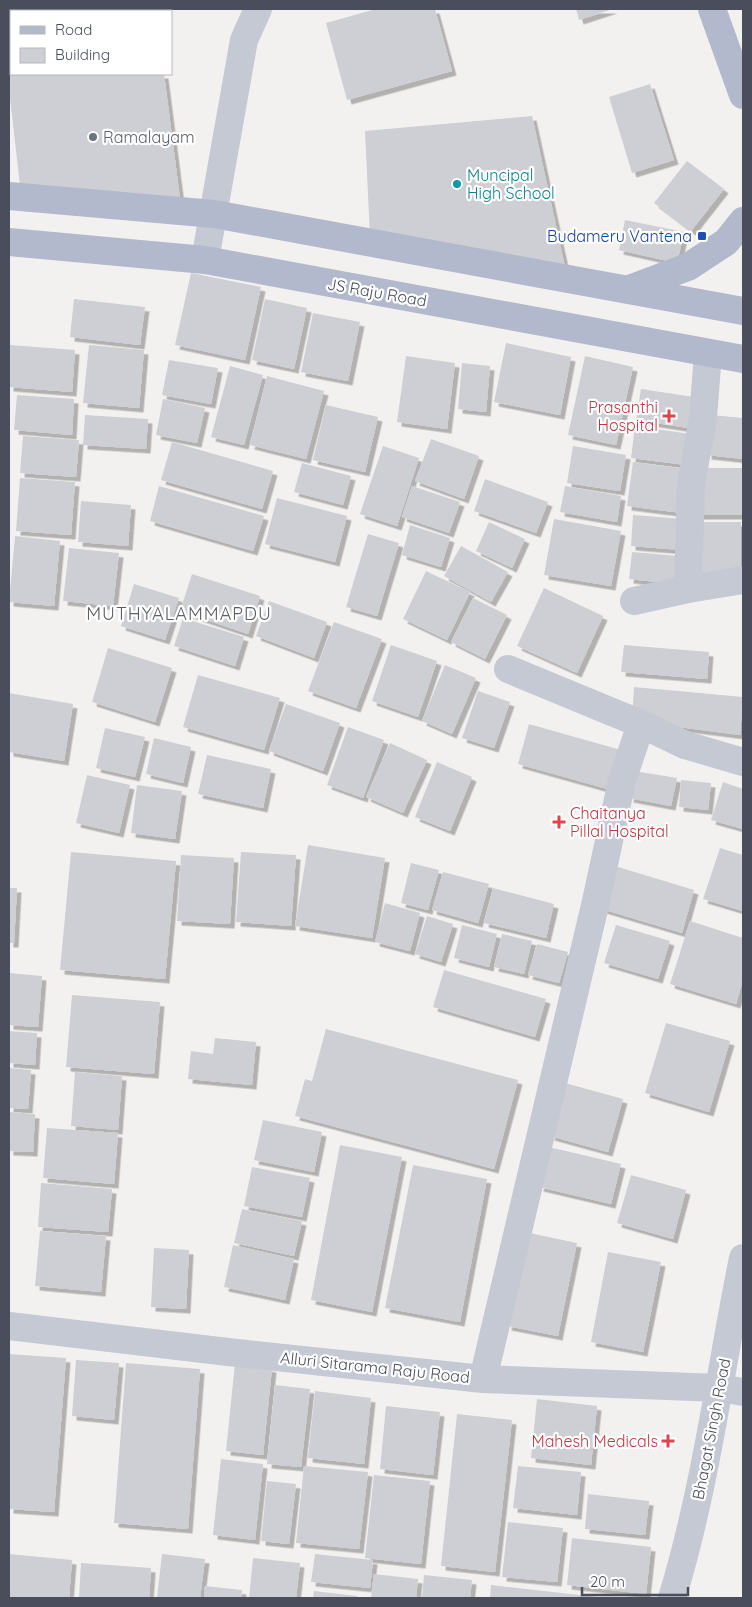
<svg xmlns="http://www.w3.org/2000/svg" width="752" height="1607" font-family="Quicksand,sans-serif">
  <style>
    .building { fill: #cecfd4; filter: url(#shadow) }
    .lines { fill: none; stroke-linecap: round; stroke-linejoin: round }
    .minor { stroke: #c5c9d4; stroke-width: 28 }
    .major { stroke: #b3b9cc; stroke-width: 28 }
    .worship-dot { fill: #6b7280; stroke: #fff; stroke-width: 2 }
    .culture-dot { fill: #0f9aa8; stroke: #fff; stroke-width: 2 }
    .transit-dot { fill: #1a4fb4; stroke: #fff; stroke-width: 2 }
    .health-dot { fill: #e0444e; stroke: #fff; stroke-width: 2 }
    .labels { text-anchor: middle; stroke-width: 4.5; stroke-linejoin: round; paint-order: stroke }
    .worship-label { font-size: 16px; fill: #5b616d; stroke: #fff; text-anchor: start }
    .culture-label { font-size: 16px; fill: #0d838f; stroke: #fff; text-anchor: start }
    .transit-label { font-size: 16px; fill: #164399; stroke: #fff; text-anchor: end }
    .street-label { font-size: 16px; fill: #4a4e5c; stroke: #fff }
    .health-label { font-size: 16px; fill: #be3a42; stroke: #fff; text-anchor: end }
    .neighbourhood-label { font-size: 18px; letter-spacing: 1px; fill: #5d5f65; stroke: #fff }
  </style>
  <defs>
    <filter id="shadow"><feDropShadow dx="4.5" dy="4.5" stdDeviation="0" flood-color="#0004"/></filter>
  </defs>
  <rect width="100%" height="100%" fill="#f3f1f0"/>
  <path class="building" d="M9,9H146V11H11V44L9,45Z
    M376,9H435L452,71L347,100L326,23Z
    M576,9H613L579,20Z
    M11,62V74H164L180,199L20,186L9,89V63Z
    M650,84L674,160L632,173L609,97Z
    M532,116L565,267L370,237L365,131Z
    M687,161L724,189L691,231L654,203Z
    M625,220L684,232L677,263L619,250Z
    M191,273L261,287L245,360L175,345Z
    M74,299L145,307L140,345L70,337Z
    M265,299L307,308L294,369L252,360Z
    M313,313L360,322L348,381L301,372Z
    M506,343L571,357L560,415L494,402Z
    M10,345L75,350L72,392L9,387Z
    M89,345L144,350L139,408L83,403Z
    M406,356L455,363L447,429L397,422Z
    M585,356L633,367L616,445L568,435Z
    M169,360L218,368L211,404L162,395Z
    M462,363L490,366L486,412L458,409Z
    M230,366L263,375L244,445L211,437Z
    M267,376L324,391L306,459L250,445Z
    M641,389L694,397L689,428L636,420Z
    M17,395L74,399L72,435L14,430Z
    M163,399L205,408L197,443L156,435Z
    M326,405L378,417L365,472L313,460Z
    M85,415L148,419L146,449L83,445Z
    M711,415L743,418V459L707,455Z
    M635,426L690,434L686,465L631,458Z
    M23,436L79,440L76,477L20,473Z
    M431,439L479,456L464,499L415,481Z
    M172,442L273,471L262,509L161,480Z
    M383,446L419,458L397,526L360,514Z
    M573,446L626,455L620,491L567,483Z
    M633,462L687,469L682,513L627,506Z
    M302,463L351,476L343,505L294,492Z
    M699,468H743V515H699Z
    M20,478L75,482L71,535L16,531Z
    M485,479L548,502L536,533L474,511Z
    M159,486L264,516L253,551L150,521Z
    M412,486L460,502L449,533L402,517Z
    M565,486L621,496L617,522L560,512Z
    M277,498L347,516L335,562L265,544Z
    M81,501L131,505L128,546L78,542Z
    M633,515L683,519L681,550L631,546Z
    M554,519L621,531L611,586L544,575Z
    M489,522L525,539L512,568L476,551Z
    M694,522H741V576H694Z
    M410,525L450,538L441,567L402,555Z
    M368,534L399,543L377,616L346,607Z
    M15,536L60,541L54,606L9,602Z
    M461,546L508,572L491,602L444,576Z
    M69,548L119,553L113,606L63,601Z
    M632,552L678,556L676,584L629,579Z
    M426,571L470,592L447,640L403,619Z
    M192,574L260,596L248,634L180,611Z
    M134,584L179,598L165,640L121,626Z
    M544,588L603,616L577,673L517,646Z
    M473,598L507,615L485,659L451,642Z
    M269,601L327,622L314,658L256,636Z
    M183,618L244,637L235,666L174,646Z
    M334,622L382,639L356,708L308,691Z
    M391,645L437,661L418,717L372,701Z
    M624,645L709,652L707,679L621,672Z
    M108,648L172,668L155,722L92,702Z
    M445,665L476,678L452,734L422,721Z
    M198,675L280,698L264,750L183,727Z
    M634,687L743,697L740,735L632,721Z
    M478,691L510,702L494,748L462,738Z
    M9,693L73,704L64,761L9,752Z
    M286,704L340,723L323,771L269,751Z
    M529,724L621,750L611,790L518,764Z
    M348,727L384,740L363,798L327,785Z
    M105,728L145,737L135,777L96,768Z
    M154,738L191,747L183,783L146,774Z
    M390,743L427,760L403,813L366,797Z
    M207,755L271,769L263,808L198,794Z
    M437,762L472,777L450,831L415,817Z
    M634,771L677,778L671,806L629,798Z
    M87,775L130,785L119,833L76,823Z
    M681,780L711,783L708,810L679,807Z
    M723,782L743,789V829L711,820Z
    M137,785L182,791L175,839L131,833Z
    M308,845L385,858L372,938L295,926Z
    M720,848L743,855V911L703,899Z
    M71,852L176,861L165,979L60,970Z
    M241,852L296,855L291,926L236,922Z
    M181,855L234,858L230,924L177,921Z
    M411,863L439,870L428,910L401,903Z
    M615,866L694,890L682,933L602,909Z
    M443,872L489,884L478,923L432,910Z
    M9,888H17L14,943H9Z
    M493,888L554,904L546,938L484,923Z
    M385,903L420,913L410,951L375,942Z
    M427,916L453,924L441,962L415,954Z
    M690,921L743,938V980L736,1004L670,984Z
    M462,925L497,934L489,967L454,958Z
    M616,925L670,941L658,979L604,963Z
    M502,934L532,941L524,974L494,967Z
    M537,944L568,952L559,983L528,975Z
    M444,970L546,999L535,1037L433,1007Z
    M9,973L42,976L38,1027L9,1025Z
    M72,995L160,1002L154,1074L66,1067Z
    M666,1023L730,1041L709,1112L645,1093Z
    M326,1029L518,1080L494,1169L295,1116L305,1079L312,1081Z
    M9,1031L37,1033L35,1065L9,1063Z
    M215,1038L256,1042L252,1085L188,1079L191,1051L213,1054Z
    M9,1068L31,1070L28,1109L9,1108Z
    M75,1072L122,1076L118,1130L71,1126Z
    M565,1083L623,1099L608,1152L550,1136Z
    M9,1112L35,1114L33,1152L9,1151Z
    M263,1120L322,1132L314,1172L254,1160Z
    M47,1128L118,1133L114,1184L43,1178Z
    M340,1145L402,1157L372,1312L311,1300Z
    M549,1147L621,1164L611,1204L539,1187Z
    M413,1165L487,1179L460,1322L385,1308Z
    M252,1167L310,1178L302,1217L244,1206Z
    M631,1175L686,1190L673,1239L617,1223Z
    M41,1183L112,1189L108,1232L38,1227Z
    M242,1209L302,1221L294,1256L234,1243Z
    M40,1231L106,1236L101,1292L35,1286Z
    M525,1232L577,1243L558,1336L507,1326Z
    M233,1245L294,1259L285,1300L224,1287Z
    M154,1248L189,1250L186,1309L151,1307Z
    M608,1252L661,1262L643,1352L591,1342Z
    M9,1354L66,1358L54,1512L9,1509Z
    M76,1360L119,1363L114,1420L72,1416Z
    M126,1363L200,1369L188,1529L114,1523Z
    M235,1363L272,1368L263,1455L226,1451Z
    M275,1385L310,1389L301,1467L267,1464Z
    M315,1391L371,1398L364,1464L308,1458Z
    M537,1399L597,1406L591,1465L531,1458Z
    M386,1406L440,1412L433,1475L380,1469Z
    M457,1414L512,1420L495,1572L441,1566Z
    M221,1459L263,1464L255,1540L213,1535Z
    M304,1466L368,1472L359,1549L296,1543Z
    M518,1466L581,1472L577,1515L513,1508Z
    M374,1475L430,1481L421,1564L365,1558Z
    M267,1481L296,1484L289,1544L261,1541Z
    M588,1494L649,1501L645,1535L585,1529Z
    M508,1522L563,1528L557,1582L502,1577Z
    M572,1538L651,1547L646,1594L567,1585Z
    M9,1554L72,1560L69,1598H9Z
    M162,1554L205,1559L200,1598H157Z
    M315,1554L373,1560L370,1588L311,1582Z
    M253,1558L300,1563L296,1598H249Z
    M81,1563L151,1568L149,1598H79Z
    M374,1574L418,1579L416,1598H371Z
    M424,1575L472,1580L470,1598H422Z
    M491,1585L597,1597V1598H490Z
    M205,1586L242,1590L241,1598H204Z
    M314,1591L357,1596V1598H313Z"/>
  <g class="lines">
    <path class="minor" d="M205,260L244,40L258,9
      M688,589L691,485L703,418L708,353
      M634,601L688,589L743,580
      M508,669L641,724L685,745L743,762
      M9,1326L228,1352L483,1379L720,1388L743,1392
      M483,1379L596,901L622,781L641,724
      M672,1598C706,1487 720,1371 743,1258"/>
    <path class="major" d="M712,9L743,95
      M9,196L214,214L743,311
      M9,242L205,260L743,359
      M629,289L688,267L726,242L743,221"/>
  </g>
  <circle class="worship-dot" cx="93" cy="137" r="5"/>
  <circle class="culture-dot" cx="457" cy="184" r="5"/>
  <rect class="transit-dot" x="697" y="231" width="10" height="10" rx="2.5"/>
  <g class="health-dot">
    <path d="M666.5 408.5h5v5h5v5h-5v5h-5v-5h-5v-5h5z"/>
    <path d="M556.5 814.5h5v5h5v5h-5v5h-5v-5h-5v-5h5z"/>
    <path d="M665.5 1433.5h5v5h5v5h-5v5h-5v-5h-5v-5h5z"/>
  </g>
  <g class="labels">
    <g class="worship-label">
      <text x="103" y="143">Ramalayam</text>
    </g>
    <g class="culture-label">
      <text x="467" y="181">Muncipal<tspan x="467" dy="18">High School</tspan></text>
    </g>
    <g class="transit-label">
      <text x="692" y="242">Budameru Vantena</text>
    </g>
    <g class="street-label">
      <text transform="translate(377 292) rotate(10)" y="6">JS Raju Road</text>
      <text transform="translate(375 1367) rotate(6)" y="6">Alluri Sitarama Raju Road</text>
      <text transform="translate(711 1429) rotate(-79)" y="6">Bhagat Singh Road</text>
    </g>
    <g class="health-label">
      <text x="658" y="413">Prasanthi<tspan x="658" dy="18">Hospital</tspan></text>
      <text x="570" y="819" text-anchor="start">Chaitanya<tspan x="570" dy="18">Pillal Hospital</tspan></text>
      <text x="658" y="1447">Mahesh Medicals</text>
    </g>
    <g class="neighbourhood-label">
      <text x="179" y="620">MUTHYALAMMAPDU</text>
    </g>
  </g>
  <rect width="752" height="1607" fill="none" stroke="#4a4e5c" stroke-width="20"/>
  <rect x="10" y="10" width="162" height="65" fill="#ffffff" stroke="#b7b8be"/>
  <rect x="20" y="26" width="25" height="8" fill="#b3b9cc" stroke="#b7b8be"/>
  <text x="55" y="35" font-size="15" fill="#4a4e5c">Road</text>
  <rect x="20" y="48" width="25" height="15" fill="#cecfd4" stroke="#b7b8be"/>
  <text x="55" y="60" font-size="15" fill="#4a4e5c">Building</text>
  <path d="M582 1587v8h106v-8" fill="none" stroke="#4a4e5c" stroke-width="2.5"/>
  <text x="590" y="1587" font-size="15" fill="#4a4e5c" stroke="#ffffff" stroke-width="4" paint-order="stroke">20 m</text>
</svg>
